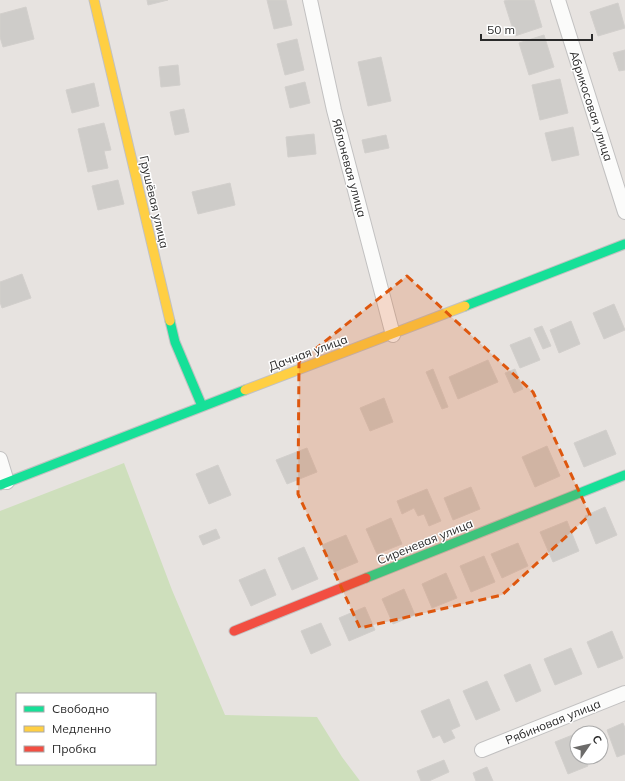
<svg xmlns="http://www.w3.org/2000/svg" width="625" height="781" font-family="Mulish,sans-serif">
  <style>
    .green { fill: #cedfbc; fill-rule: evenodd }
    .building { fill: #ceccc9; stroke: #d2cfcc }
    .lines { fill: none; stroke-linecap: round; stroke-linejoin: round }
    .street-casing { stroke: #c2c1c1; stroke-width: 16 }
    .fast-casing { stroke: #c2c1c1; stroke-width: 11 }
    .slow-casing { stroke: #c2c1c1; stroke-width: 11 }
    .jam-casing { stroke: #c2c1c1; stroke-width: 11 }
    .street { stroke: #fbfbfa; stroke-width: 14 }
    .fast { stroke: #16e098; stroke-width: 9 }
    .slow { stroke: #ffcf43; stroke-width: 9 }
    .jam { stroke: #f24e42; stroke-width: 9 }
    .marked { fill: #de570e; fill-opacity: 0.2; stroke: #de570e; stroke-width: 3; stroke-dasharray: 8 5; stroke-linejoin: round }
    .labels { text-anchor: middle; stroke-width: 3; stroke-linejoin: round; paint-order: stroke }
    .street-label { font-size: 12px; fill: #2a2a2a; stroke: #fff }
  </style>
  <rect width="100%" height="100%" fill="#e7e3e0"/>
  <path class="green" d="M124,463L172,590L225,715L317,717L342,757L360,781H0V511ZM17,694H155V764H17Z"/>
  <path class="building" d="M147,0H168L148,5Z
    M267,0H286L292,25L274,29Z
    M508,0H534L542,27L515,36L504,1Z
    M618,3L625,28L598,36L590,12Z
    M26,7L34,39L3,47L0,37V14Z
    M544,35L554,67L529,75L519,43Z
    M297,39L304,70L285,75L277,44Z
    M625,50V70L619,71L613,53Z
    M381,57L391,101L368,106L358,62Z
    M178,65L180,85L161,87L159,67Z
    M560,79L568,113L540,120L532,85Z
    M305,82L310,103L290,108L285,87Z
    M94,83L99,106L72,113L66,90Z
    M184,109L189,132L175,135L170,112Z
    M104,123L111,150L104,151L108,168L88,172L78,129Z
    M573,127L579,155L552,161L545,133Z
    M314,134L316,154L288,157L286,137Z
    M386,135L389,148L365,153L362,140Z
    M118,180L124,204L98,210L92,186Z
    M230,183L235,205L198,214L192,192Z
    M22,274L31,298L2,308L0,302V282Z
    M614,304L625,330L604,339L593,313Z
    M571,321L580,344L559,353L550,330Z
    M542,326L551,346L543,349L534,329Z
    M530,337L540,360L520,368L510,345Z
    M488,360L498,382L458,399L449,377Z
    M433,369L448,407L442,409L426,372Z
    M515,369L523,389L514,393L505,373Z
    M384,398L393,422L370,431L360,408Z
    M606,430L616,454L584,467L574,443Z
    M547,446L560,476L535,487L522,457Z
    M307,448L317,472L287,484L276,460Z
    M218,465L231,495L209,504L196,474Z
    M471,487L480,509L453,520L444,498Z
    M427,489L441,521L429,526L424,514L418,516L414,508L402,514L397,501Z
    M605,507L617,535L596,544L585,516Z
    M391,518L402,544L377,554L366,529Z
    M567,521L579,551L553,562L540,532Z
    M216,529L220,538L203,545L199,536Z
    M346,535L358,562L334,572L322,545Z
    M518,543L528,566L502,578L491,554Z
    M304,547L318,579L292,590L278,558Z
    M484,556L495,582L471,592L460,566Z
    M265,569L276,595L251,606L239,580Z
    M446,573L457,598L432,608L422,584Z
    M404,589L415,615L393,624L382,599Z
    M365,607L375,630L349,641L339,618Z
    M321,623L331,645L311,654L301,631Z
    M612,631L623,658L598,668L587,642Z
    M571,648L582,674L555,685L544,659Z
    M530,664L541,691L516,702L504,675Z
    M487,681L500,710L476,720L463,691Z
    M449,699L460,726L451,730L455,738L444,743L440,735L433,738L421,711Z
    M623,723L625,728V754L617,757L607,730Z
    M575,734L577,739V757H585L588,766L568,774L555,742Z
    M444,760L449,772L429,781H421L417,771Z
    M487,767L493,781H476L473,773Z"/>
  <g class="lines">
    <g class="street-casing">
      <path id="street" d="M310,0L334,110L393,335
        M558,0L625,212
        M0,459L7,482
        M482,750L625,693"/>
    </g>
    <g class="fast-casing">
      <path id="fast" d="M465,306L625,244
        M170,321L175,342L202,406
        M0,485L245,390
        M366,578L625,475"/>
    </g>
    <g class="slow-casing">
      <path id="slow" d="M94,0L170,321
        M245,390L465,306"/>
    </g>
    <g class="jam-casing">
      <path id="jam" d="M234,631L366,578"/>
    </g>
    <use href="#street" class="street"/>
    <use href="#fast" class="fast"/>
    <use href="#slow" class="slow"/>
    <use href="#jam" class="jam"/>
  </g>
  <path class="marked" d="M407,276L533,392L590,515L502,595L360,628L298,494L299,362Z"/>
  <g class="labels">
    <g class="street-label">
      <text transform="translate(591 106) rotate(72)" y="4">Абрикосовая улица</text>
      <text transform="translate(349 168) rotate(75)" y="4">Яблоневая улица</text>
      <text transform="translate(154 202) rotate(77)" y="4">Грушёвая улица</text>
      <text transform="translate(308 353) rotate(-20)" y="4">Дачная улица</text>
      <text transform="translate(425 542) rotate(-22)" y="4">Сиреневая улица</text>
      <text transform="translate(553 722) rotate(-22)" y="4">Рябиновая улица</text>
    </g>
  </g>
  <rect x="16" y="693" width="140" height="72" fill="#ffffff" stroke="#aaaaaa"/>
  <rect x="24" y="706" width="20" height="6" fill="#16e098" stroke="#aaaaaa"/>
  <text x="52" y="713" font-size="12" fill="#2a2a2a">Свободно</text>
  <rect x="24" y="726" width="20" height="6" fill="#ffcf43" stroke="#aaaaaa"/>
  <text x="52" y="733" font-size="12" fill="#2a2a2a">Медленно</text>
  <rect x="24" y="746" width="20" height="6" fill="#f24e42" stroke="#aaaaaa"/>
  <text x="52" y="753" font-size="12" fill="#2a2a2a">Пробка</text>
  <g transform="translate(589 745) rotate(56)"><circle r="19" fill="#ffffff" stroke="#aaaaaa"/>
  <path d="M0-3L7 15L0 10L-7 15Z" fill="#6c6b6a"/>
  <text y="-6" font-size="11" font-weight="bold" text-anchor="middle" fill="#2a2a2a">С</text>
  </g>
  <path d="M481 34v6h111v-6" fill="none" stroke="#2a2a2a" stroke-width="2"/>
  <text x="487" y="34" font-size="12" fill="#2a2a2a" stroke="#ffffff" stroke-width="3" paint-order="stroke">50 m</text>
</svg>
